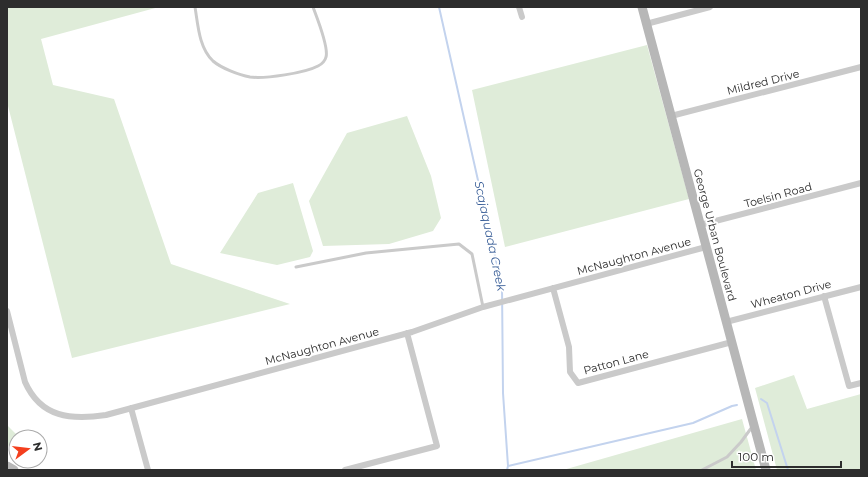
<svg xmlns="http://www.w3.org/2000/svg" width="868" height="477" font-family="Montserrat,sans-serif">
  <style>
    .green { fill: #dfecd9 }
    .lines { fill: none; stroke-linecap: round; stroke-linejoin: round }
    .stream { stroke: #c3d3ee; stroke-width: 2 }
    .lane { stroke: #cacaca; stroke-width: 3 }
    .street { stroke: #cacaca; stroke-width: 6 }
    .secondary { stroke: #b7b7b7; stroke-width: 9 }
    .labels { text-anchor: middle; stroke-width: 4; stroke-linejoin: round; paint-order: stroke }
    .street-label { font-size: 11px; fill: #2d2d2d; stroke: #fff }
    .water-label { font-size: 12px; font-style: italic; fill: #345a95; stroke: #fff }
  </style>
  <rect width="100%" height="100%" fill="#fff"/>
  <path class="green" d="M7,7H159L41,39L53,85L114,99L171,264L290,304L72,358L7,102Z
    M647,45L689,199L505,247L472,90Z
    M407,116L431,176L441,218L433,231L389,244L323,246L309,201L347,133Z
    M293,183L313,251L310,257L277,265L220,253L258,193Z
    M794,375L807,409L861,394V470H777L755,388Z
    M742,419L756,470H563Z
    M7,425L19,437H16V448L7,445Z"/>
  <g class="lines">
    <path class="stream" d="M439,7L502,287L503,393L508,466L507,470
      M761,399L767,403L788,470
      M508,466L693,423L732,406L737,405"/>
    <path class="lane" d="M195,7C198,25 199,48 213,61C221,68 239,75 250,77C265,79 305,73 318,66C322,64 325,61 326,57C329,47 317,18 313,7
      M296,267L366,253L459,244L472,254L483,307
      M702,470L727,457L741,442L752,427"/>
    <path class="street" d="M519,7L522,17
      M646,24L710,7
      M671,116L861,67
      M700,225L861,183
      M553,288L569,347L570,372L578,383L732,342
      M824,296L849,386L861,383
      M7,311L25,382C41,418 71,420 106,415L412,332L483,307L706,247
      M726,322L861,287
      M131,408L148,470
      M345,470L437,446L407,333"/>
    <path class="secondary" d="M642,7L766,470
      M7,466L14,470"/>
  </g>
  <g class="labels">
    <g class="street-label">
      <text transform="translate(763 82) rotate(-14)" y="4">Mildred Drive</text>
      <text transform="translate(778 195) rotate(-15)" y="4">Toelsin Road</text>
      <text transform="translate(715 235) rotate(75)" y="4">George Urban Boulevard</text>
      <text transform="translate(634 256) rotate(-15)" y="4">McNaughton Avenue</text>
      <text transform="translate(791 294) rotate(-15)" y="4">Wheaton Drive</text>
      <text transform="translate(322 346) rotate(-15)" y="4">McNaughton Avenue</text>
      <text transform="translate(616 362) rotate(-15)" y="4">Patton Lane</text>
    </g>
    <g class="water-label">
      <text transform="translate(490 236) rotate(78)" y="4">Scajaquada Creek</text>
    </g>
  </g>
  <rect width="868" height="477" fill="none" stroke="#2d2d2d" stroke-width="16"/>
  <g transform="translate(28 449) rotate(75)"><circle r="19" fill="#ffffff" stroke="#ababab"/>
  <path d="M0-3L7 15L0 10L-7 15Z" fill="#f43f1e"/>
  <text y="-6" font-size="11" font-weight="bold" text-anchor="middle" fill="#2d2d2d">N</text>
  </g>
  <path d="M732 461v6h109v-6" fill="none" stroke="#2d2d2d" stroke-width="2"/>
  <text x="738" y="461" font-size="12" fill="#2d2d2d" stroke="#ffffff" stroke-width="3" paint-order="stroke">100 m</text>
</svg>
